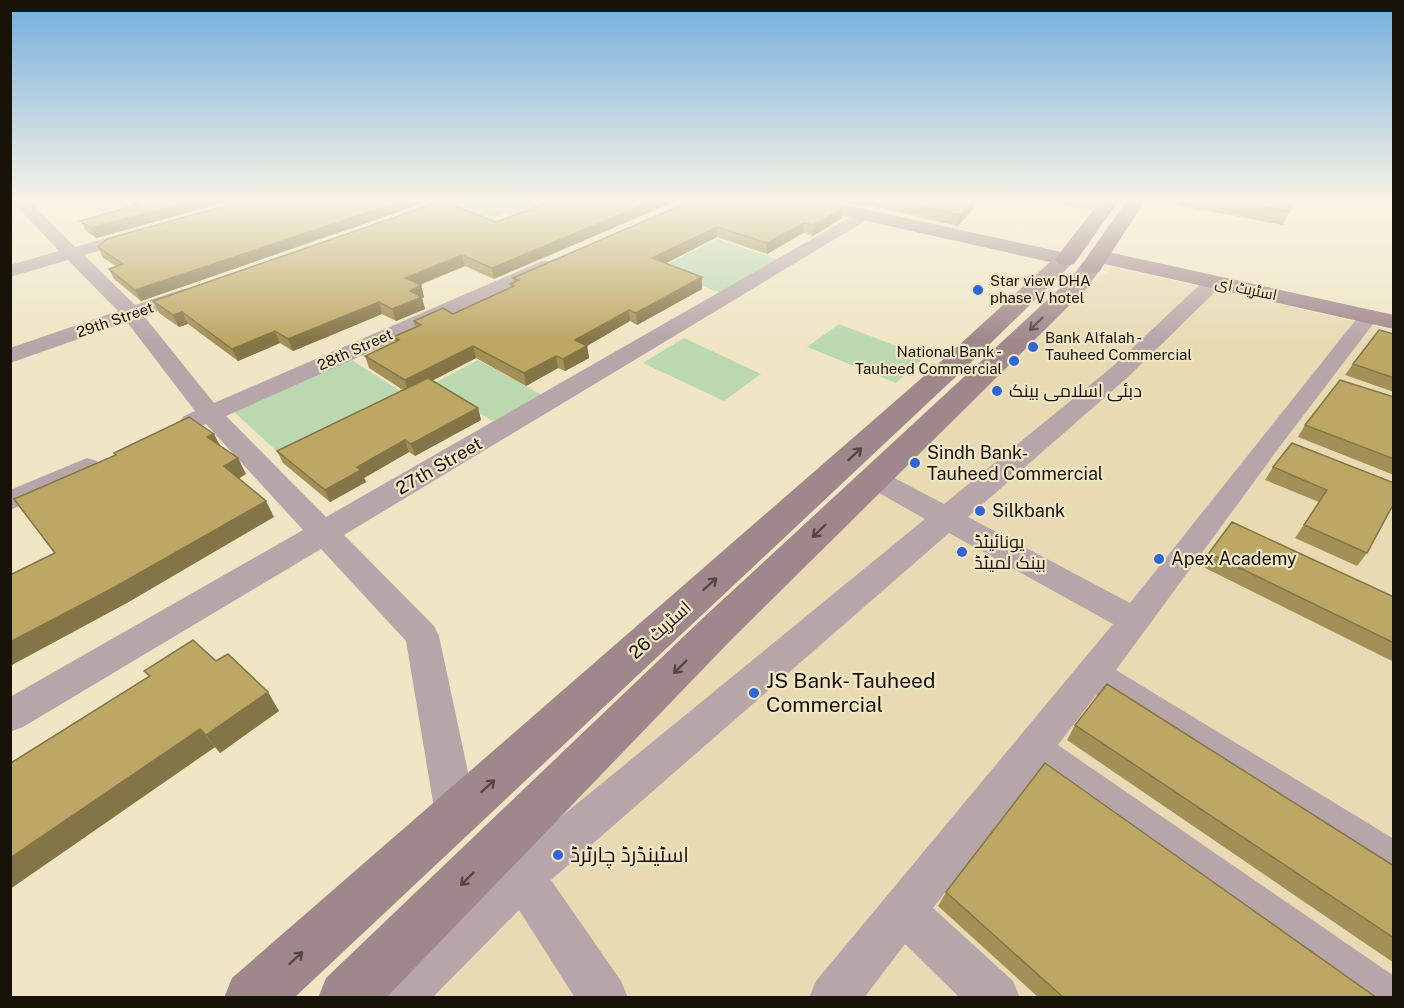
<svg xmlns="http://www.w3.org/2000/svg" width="1404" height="1008" font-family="'Public Sans',Cairo,sans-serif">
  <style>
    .built { fill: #e8dbb4 }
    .green { fill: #bbd8b1 }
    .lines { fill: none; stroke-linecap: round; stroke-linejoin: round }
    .street { fill: #b7a6a9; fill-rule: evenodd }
    .secondary { fill: #9f878c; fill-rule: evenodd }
    .primary { fill: #8e7177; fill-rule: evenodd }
    .wall { fill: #a39057 }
    .shaded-wall { fill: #847547 }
    .building { fill: #bda765; stroke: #847547; stroke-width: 1.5 }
    .oneway { stroke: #544743 }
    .poi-dot { fill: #2f66d5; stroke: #f0e6c5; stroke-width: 2 }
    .labels { text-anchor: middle; stroke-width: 4.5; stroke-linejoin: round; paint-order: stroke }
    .far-poi-label { font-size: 15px; fill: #171308; stroke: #f0e6c5; text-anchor: start }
    .far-street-label { font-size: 15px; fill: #171308; stroke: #f0e6c5 }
    .poi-label { font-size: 18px; fill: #171308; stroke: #f0e6c5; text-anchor: start }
    .street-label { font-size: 18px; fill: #171308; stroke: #f0e6c5 }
    .near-poi-label { font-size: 21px; fill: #171308; stroke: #f0e6c5; text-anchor: start }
  </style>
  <rect width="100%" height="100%" fill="#f0e6c5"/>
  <path class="built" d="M1113,267L1393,330V997L359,998L1048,320Z"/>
  <path class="green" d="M471,199H573L521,219L505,213L486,221L448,207Z
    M717,239L779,260L721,293L658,269Z
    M839,324L925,357L896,383L807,347Z
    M684,338L761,374L724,401L643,363Z
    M350,359L405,394L284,458L233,411Z
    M478,360L542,395L493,421L431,385Z"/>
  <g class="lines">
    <path class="street" d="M10,199H27L75,247L139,229L145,230L148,234L145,238L84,255L135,305L183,289H197L200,293L197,297L144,316L214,403L542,261H556L558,265L556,269L226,416L326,517L861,211H873L875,215L344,535L434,626L439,636L477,814L471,828L456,834L441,828L435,814L406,641L321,549L23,727L10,732V697L303,530L206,424L193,429L184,426L180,421L184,416L195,411L127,322L10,363V348L118,311L68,260L10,277V265L59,251Z
      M444,199H466L464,202L415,220L409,221L401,216L403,212Z
      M1048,199H1083L1110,204L1112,207L1104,212L1056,204Z
      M1214,276L1221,278L1224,282L1221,286L1128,377L968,517L1130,603L1362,312L1369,310L1376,312L1379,316L1376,320L1281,445L1116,670L1394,839V885L1379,879L1096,695L1058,745L1394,976V998H1342L1036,774L933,908L1013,981L1020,998H960L905,944L864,998H809L816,981L1113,624L949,533L551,880L621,981L628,998H575L519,910L432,998H373L380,981L492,874L487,862L494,847L509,840L524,847L925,519L863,484L859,478L863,472L873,469L883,472L944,504L1112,367L1207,278Z
      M87,458L97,461L100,467L97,473L10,510V490Z"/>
    <path class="secondary" d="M786,199H819L1066,253L1074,254L1077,259L964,369L294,998H224L232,978L946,357L1050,262L795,205L788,203Z
      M1099,250L1394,315V329L1091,261L1088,256L1091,251Z
      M1091,260L1099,262L1102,267L1087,288L731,640L386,998H318L326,978L703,618L1071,278L1083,262Z"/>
    <path class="primary" d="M1102,199H1120L1074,264L1066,265L1058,264L1055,259Z
      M1128,199H1146L1099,272L1091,274L1083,272L1080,267Z"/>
  </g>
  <path class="wall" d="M129,199H236L96,238L86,231L80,221L133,206Z
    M423,199L424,203L141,301L114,279L109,269L116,266L103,258L98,247Z
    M695,199L842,218L813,236L803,233L767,254L717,237L665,263L702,289L637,325L630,321L587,346L589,358L565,371L558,368L526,386L476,358L432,381L478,408L481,420L415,456L409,452L364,478L366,482L330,502L283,463L277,451L403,390L369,368L365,356L395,342L393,337L415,327L414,321L453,314L511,287L510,284L514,282L513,278Z
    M827,199H977L975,207L958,226L863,204L861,206Z
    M1180,199H1292L1290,211L1283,225L1177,205Z
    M496,222L494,279L465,266L420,285H421L424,297L422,298L425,309L396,321L382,314L293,351L280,343L238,361L188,324L179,327L159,313L153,301Z
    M1394,334V392L1345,375L1353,364Z
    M1394,397V475L1298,437L1305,425Z
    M1273,467L1394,483L1367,553L1357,566L1295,538L1319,502L1265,480Z
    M1209,553L1394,597V662L1201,566Z
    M216,661L279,711L220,753L215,747L10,889V759L14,762L149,677L144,671Z
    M1075,725L1394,866V963L1067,740Z
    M946,892L1377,998H1039L938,906Z"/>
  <path class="shaded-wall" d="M198,199H236L96,238L91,228Z
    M408,199H425H423L424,203L141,301L135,290Z
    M657,199H681L494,279L492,268Z
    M862,199H864L863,204L861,206Z
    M976,199H977L975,207L958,226L960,215Z
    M844,207L842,218L813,236L814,225Z
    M804,223L803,233L767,254V243Z
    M717,227V237L653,270L652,258Z
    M462,255L465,266L408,289L405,278Z
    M702,277V289L637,325L636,313Z
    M421,285L424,297L422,298L425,309L396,321L392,309L410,291Z
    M379,302L382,314L293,351L288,339Z
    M629,310L630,321L576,352L575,340Z
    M182,312L188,324L179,327L173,315Z
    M275,331L280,343L238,361L232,349Z
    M473,346L476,358L408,393L405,380Z
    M587,346L589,358L565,371L563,359Z
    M556,356L558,368L526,386L524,373Z
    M478,408L481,420L415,456L411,444Z
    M214,434L222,449L207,437Z
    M405,440L409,452L364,478L366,482L330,502L325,490L357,467Z
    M238,458L246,474L233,482L224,466Z
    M266,501L274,517L127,603L10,666V642Z
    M268,692L279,711L220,753L206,735Z
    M200,729L215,747L10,889V858Z"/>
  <path class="building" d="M130,199H198L91,228L80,221L140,204Z
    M249,199H408L135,290L109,269L123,264L98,247L107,239Z
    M559,199H657L492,268L462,255L405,278L421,285L410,291L422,297L392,309L379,302L288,339L275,331L232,349L182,312L173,315L153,301L442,201L496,222Z
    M695,199H804L844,207L814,225L804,223L767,243L717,227L652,258L702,277L636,313L629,310L575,340L587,346L563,359L556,356L524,373L473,346L405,380L365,356L399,340L393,337L421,325L414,321L443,308L453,314L514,286L510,284L519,280L513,278Z
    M886,199H976L960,215Z
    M1218,199H1292L1290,211Z
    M1379,330L1394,334V378L1353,364Z
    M428,378L478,408L411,444L405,440L357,467L361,470L325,490L277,451Z
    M1340,380L1394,397V459L1305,425Z
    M189,417L214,434L207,437L238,458L224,466L266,501L115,587L10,642V575L55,553L14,499L116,455L114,453Z
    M1292,443L1394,483V503L1367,553L1304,525L1327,490L1273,467Z
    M1232,522L1394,597V643L1209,553Z
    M193,640L216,661L228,654L268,692L206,735L200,729L10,858V763H11L150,676L144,671Z
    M1107,684L1394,866V938L1075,725Z
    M1045,763L1377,998H1064L946,892Z"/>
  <defs><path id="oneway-shaft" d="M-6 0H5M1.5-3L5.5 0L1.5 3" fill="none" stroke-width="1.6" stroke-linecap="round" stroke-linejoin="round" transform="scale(1.5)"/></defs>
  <g class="oneway">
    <use href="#oneway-shaft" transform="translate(1036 324) rotate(135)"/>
    <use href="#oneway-shaft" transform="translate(855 454) rotate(-42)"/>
    <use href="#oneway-shaft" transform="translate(819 531) rotate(136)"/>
    <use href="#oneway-shaft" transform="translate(710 584) rotate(-42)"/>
    <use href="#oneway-shaft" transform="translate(680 667) rotate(135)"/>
    <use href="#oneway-shaft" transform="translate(488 786) rotate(-42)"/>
    <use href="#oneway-shaft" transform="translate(467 879) rotate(135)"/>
    <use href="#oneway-shaft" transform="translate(296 958) rotate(-42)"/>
  </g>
  <linearGradient id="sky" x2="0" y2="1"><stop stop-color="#73aedd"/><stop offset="0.59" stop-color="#f8f4e5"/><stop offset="1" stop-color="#f8f4e5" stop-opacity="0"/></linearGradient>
  <rect width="1404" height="340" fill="url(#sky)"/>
  <g class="poi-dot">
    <circle cx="978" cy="290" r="6"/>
    <circle cx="1033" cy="347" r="6"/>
    <circle cx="1014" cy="361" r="6"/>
    <circle cx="997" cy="391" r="6"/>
    <circle cx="915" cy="463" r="6"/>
    <circle cx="980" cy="511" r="6"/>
    <circle cx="962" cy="552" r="6"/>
    <circle cx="1159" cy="559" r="6"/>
    <circle cx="754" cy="693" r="6"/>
    <circle cx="558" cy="855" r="6"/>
  </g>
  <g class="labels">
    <g class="far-poi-label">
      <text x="990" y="286">Star view DHA<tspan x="990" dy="17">phase V hotel</tspan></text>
      <text x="1045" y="343">Bank Alfalah -<tspan x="1045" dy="17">Tauheed Commercial</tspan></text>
      <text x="1002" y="357" text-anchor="end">National Bank -<tspan x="1002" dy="17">Tauheed Commercial</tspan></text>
    </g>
    <g class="far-street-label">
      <text transform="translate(1246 289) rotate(12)" y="5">اسٹریٹ ای</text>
      <text transform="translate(115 320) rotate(-19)" y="5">29th Street</text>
      <text transform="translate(355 350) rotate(-24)" y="5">28th Street</text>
    </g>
    <g class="poi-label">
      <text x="1009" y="397">دبئی اسلامی بینک</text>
      <text x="927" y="459">Sindh Bank-<tspan x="927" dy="21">Tauheed Commercial</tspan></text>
      <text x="992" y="517">Silkbank</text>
      <text x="974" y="548">یونائیٹڈ<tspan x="974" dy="21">بینک لمیٹڈ</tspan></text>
      <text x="1171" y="565">Apex Academy</text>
    </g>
    <g class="street-label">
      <text transform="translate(439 466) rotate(-30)" y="6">27th Street</text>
      <text transform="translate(660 630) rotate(-42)" y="6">اسٹریٹ 26</text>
    </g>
    <g class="near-poi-label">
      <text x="766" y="688">JS Bank- Tauheed<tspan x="766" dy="24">Commercial</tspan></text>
      <text x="570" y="862">اسٹینڈرڈ چارٹرڈ</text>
    </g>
  </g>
  <rect width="1404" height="1008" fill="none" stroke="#171308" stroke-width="24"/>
</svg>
